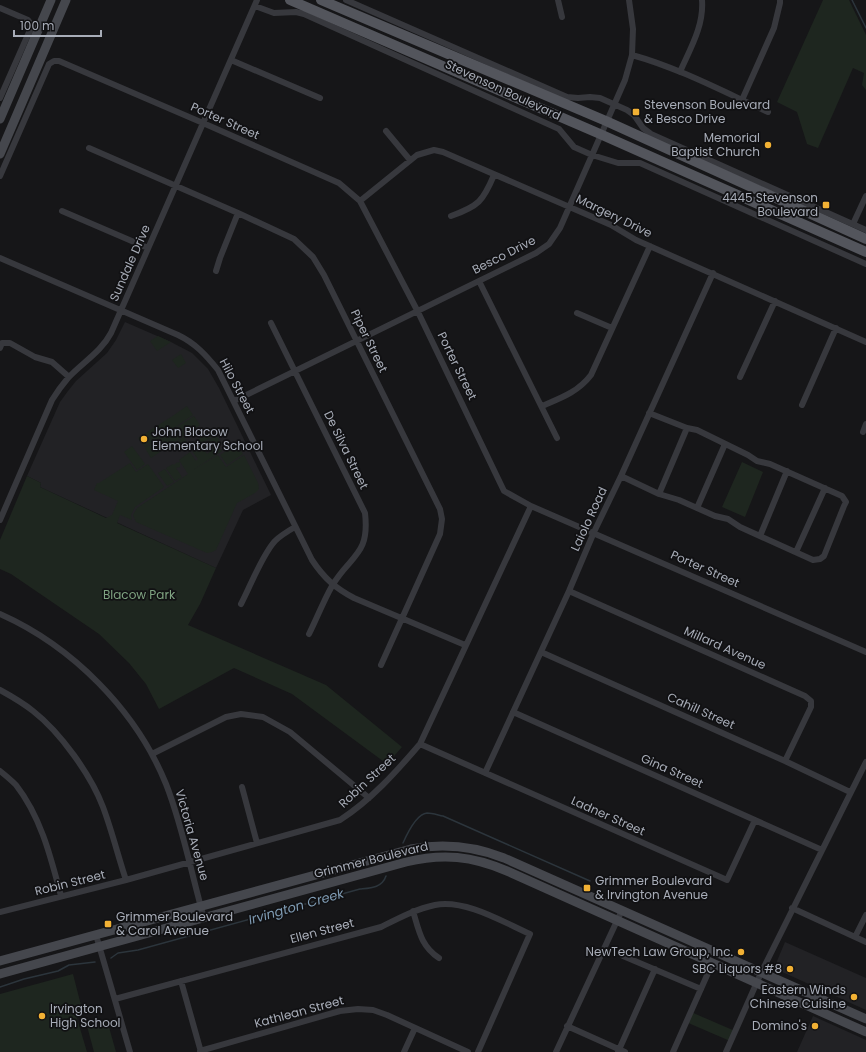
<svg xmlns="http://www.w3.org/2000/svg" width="866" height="1052" font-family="Poppins,sans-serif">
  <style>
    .built { fill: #222225 }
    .green { fill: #1e261f }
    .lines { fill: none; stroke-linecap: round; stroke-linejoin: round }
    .stream { stroke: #2c353c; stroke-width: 1.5 }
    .minor { stroke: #37383d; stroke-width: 6 }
    .secondary { stroke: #45474d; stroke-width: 9 }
    .primary { stroke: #53555c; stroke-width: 10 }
    .poi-dot { fill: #f2b134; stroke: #111113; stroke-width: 1.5 }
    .labels { text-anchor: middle; stroke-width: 3.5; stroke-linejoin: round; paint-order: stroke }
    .street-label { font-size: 12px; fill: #a8adb8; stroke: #111113 }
    .poi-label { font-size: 12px; fill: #a8adb8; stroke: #111113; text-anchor: end }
    .park-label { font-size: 12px; fill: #7fa381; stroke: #111113 }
    .water-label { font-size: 13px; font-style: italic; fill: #7f9bb3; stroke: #111113 }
  </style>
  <rect width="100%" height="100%" fill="#161618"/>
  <path class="built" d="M125,322L171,342L192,353L208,369L219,388L271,495L243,510L216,568L40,487L41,483L27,476L60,402L68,391L76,381L107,353L116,340Z
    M785,942L866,978V1010L778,970L777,961Z
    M813,1016L866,1040V1052H797Z"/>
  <path class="green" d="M823,0H849L866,35V90L862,85L864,73L853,68L818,148L807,144L797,112L777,102Z
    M158,336L171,342L157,351L150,341Z
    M181,354L186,363L178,368L172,360Z
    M187,406L193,415L177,426L171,417Z
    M194,416L200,425L151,458L145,448Z
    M171,417L177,426L145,447L138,438Z
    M211,430L215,435L201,444L198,439Z
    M216,435L222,444L218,446L222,451L193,470L218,455L226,467L244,455L258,483L259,489L255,493L237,503L216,550L212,552L207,553L136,522L133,515L137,508L188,474L179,460L190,452L196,461L198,459L192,451L201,445L207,454L213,449L208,441Z
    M184,437L188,444L181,449L179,447L178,450H174L173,446L178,445L176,442Z
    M237,444L243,454L227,465L220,455Z
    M132,446L145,464L137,470L124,452Z
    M180,462V467L176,468L182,477L175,481L166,468L173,464L174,465L176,463Z
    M742,462L763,472L745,517L722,507Z
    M130,463L136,472L148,464L164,487L135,507L131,515L132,520L120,515L117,523L216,568L200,604L188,625L326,685L402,747L387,764L292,694L234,668L159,709L146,684L129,663L99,634L11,574L0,569V540L27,476L41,483L40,487L106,518L112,515L118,501L94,490L97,483H99Z
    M165,469L174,482L167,486L158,473Z
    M73,974L83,1013L76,1015L87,1052H0V994Z
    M691,1012L735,1031L730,1041L686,1022Z
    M107,1020L116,1052H94L87,1026Z"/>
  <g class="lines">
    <path class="stream" d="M852,0L866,28
      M403,843C407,834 416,814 427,813C432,813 438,815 443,816L590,881
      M111,958L118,953L138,950L360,889C370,888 382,888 386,876
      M0,987L24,979L58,971L69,965L95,962"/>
    <path class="minor" d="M346,0L567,97L578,98L590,97L600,98L627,110L634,115L643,128L651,134L866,230
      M558,0L562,17
      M255,6L274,13L296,12L304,14L559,129L574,147L592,155L618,163H640L866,264
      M0,8L28,20L31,24L30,30L0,98
      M632,55C679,68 724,92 768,112
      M231,60L320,98
      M680,72C690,49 704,26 702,0
      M742,100L774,28L780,3V0
      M386,131L410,160
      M89,148L238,213L294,239L313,257L324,275L440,509L442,519L440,534L381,665
      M0,176L49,64L54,61H59L203,123L339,183L360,201L418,312L504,491L531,506L866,652
      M360,201L417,155L434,150L443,152L611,225L636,240L866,342
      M62,211L148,248
      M451,216C479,206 483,201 494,175
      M853,224L866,196
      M0,258L178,335C195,343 206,355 218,370L312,560C324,578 335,588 354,598L465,645
      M216,271L220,258L238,213
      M479,281L557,438
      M577,313L612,328
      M271,323L365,513C370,556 350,555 332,586C323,602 317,618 309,634
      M0,348L2,343H10L35,357L52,362L69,377
      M740,377L775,301
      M234,401L536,253L549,244L560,228L625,80L632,55L633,29L629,0
      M802,405L836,328
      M542,406C561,398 578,392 591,375L650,246
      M863,432L866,424
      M621,476L659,494L679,500L715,516L728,519L740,527L813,560L820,559L824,556L844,506L846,502L842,496L770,464L757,461L748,455L697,430L687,428L649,413
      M659,494L687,428
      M697,508L725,444
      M0,520L52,400C57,392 62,385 68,378C83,362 101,352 111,333L257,0
      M760,536L787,471
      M796,552L825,488
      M569,591L805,696L811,701V707L785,761
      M241,604C250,587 262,555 275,541C281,535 288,531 295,527
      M0,614C72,646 136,710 166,784C183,827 191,873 204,918
      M541,652L785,761L850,792
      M0,690C11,696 23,703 33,711C60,732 91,775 103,807C112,831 118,856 126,880
      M513,712L822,850
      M420,744L727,880L755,820
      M152,754L226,717L241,714L263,717L290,732L369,798
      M0,771C5,775 11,780 16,785C41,817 51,858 61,896
      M485,773L569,591L594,532L621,476L713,273
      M242,787L257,843
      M792,908L866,942
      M413,911C419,931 421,946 439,958
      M0,912L126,880L340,820C371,800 396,772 420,744L531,506
      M96,935L130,1052
      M855,937L866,915
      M623,956L701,989
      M181,981L201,1052
      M115,999L381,927C399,918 416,909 435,905C465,899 503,922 530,934L478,1052
      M567,1026L625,1052
      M200,1051L340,1011L358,1009L373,1010L387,1015L468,1052
      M404,1052L415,1028
      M556,1052L622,910
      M618,1052L655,969
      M673,1052L712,964
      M726,1052L761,973L866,762"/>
    <path class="secondary" d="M0,119L51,0
      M0,154L66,0
      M0,961L411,849C443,843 474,846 504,858L866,1019
      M0,974L406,862C443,853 472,856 507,871L866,1032"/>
    <path class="primary" d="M290,0L600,134L866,252
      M321,0L606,121L866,239"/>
  </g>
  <g class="poi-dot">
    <rect x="632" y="108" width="8" height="8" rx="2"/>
    <circle cx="768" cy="145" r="4"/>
    <rect x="822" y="201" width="8" height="8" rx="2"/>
    <circle cx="144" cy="439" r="4"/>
    <rect x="583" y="884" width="8" height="8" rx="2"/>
    <rect x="104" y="920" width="8" height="8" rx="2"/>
    <circle cx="741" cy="952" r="4"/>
    <circle cx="790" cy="969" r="4"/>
    <circle cx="854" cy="997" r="4"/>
    <circle cx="42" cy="1016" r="4"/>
    <circle cx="815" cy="1026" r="4"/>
  </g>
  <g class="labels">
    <g class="street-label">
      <text transform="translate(503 90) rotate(25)" y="4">Stevenson Boulevard</text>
      <text transform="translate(225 121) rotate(24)" y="4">Porter Street</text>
      <text transform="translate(614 216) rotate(26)" y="4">Margery Drive</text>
      <text transform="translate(504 255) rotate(-27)" y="4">Besco Drive</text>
      <text transform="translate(130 263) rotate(-66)" y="4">Sundale Drive</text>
      <text transform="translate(369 341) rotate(64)" y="4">Piper Street</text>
      <text transform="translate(457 366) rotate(64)" y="4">Porter Street</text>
      <text transform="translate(237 386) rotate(62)" y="4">Hilo Street</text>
      <text transform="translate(346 450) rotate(64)" y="4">De Silva Street</text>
      <text transform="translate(589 519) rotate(-65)" y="4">Laiolo Road</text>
      <text transform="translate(705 569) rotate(24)" y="4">Porter Street</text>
      <text transform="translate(725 648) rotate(24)" y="4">Millard Avenue</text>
      <text transform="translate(701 711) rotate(24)" y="4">Cahill Street</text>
      <text transform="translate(672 771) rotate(24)" y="4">Gina Street</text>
      <text transform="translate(367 781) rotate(-43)" y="4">Robin Street</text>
      <text transform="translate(608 816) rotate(24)" y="4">Ladner Street</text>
      <text transform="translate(192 835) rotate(74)" y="4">Victoria Avenue</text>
      <text transform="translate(371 860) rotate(-14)" y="4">Grimmer Boulevard</text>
      <text transform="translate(70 883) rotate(-14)" y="4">Robin Street</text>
      <text transform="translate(322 931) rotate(-15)" y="4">Ellen Street</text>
      <text transform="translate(299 1012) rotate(-15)" y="4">Kathlean Street</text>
    </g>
    <g class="poi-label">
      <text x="644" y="109" text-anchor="start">Stevenson Boulevard<tspan x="644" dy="14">&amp; Besco Drive</tspan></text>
      <text x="760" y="142">Memorial<tspan x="760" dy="14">Baptist Church</tspan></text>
      <text x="818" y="202">4445 Stevenson<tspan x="818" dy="14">Boulevard</tspan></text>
      <text x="152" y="436" text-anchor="start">John Blacow<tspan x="152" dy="14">Elementary School</tspan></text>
      <text x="595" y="885" text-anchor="start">Grimmer Boulevard<tspan x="595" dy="14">&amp; Irvington Avenue</tspan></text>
      <text x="116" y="921" text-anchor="start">Grimmer Boulevard<tspan x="116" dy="14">&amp; Carol Avenue</tspan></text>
      <text x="733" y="956">NewTech Law Group, Inc.</text>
      <text x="782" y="973">SBC Liquors #8</text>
      <text x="846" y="994">Eastern Winds<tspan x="846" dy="14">Chinese Cuisine</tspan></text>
      <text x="50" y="1013" text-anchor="start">Irvington<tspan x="50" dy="14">High School</tspan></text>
      <text x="807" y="1030">Domino's</text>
    </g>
    <g class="park-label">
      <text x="139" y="599">Blacow Park</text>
    </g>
    <g class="water-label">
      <text transform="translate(296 906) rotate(-16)" y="5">Irvington Creek</text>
    </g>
  </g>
  <path d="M14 30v6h87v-6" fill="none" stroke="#a8adb8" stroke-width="2"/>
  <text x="20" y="30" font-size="12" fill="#a8adb8" stroke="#111113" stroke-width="3" paint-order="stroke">100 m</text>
</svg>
